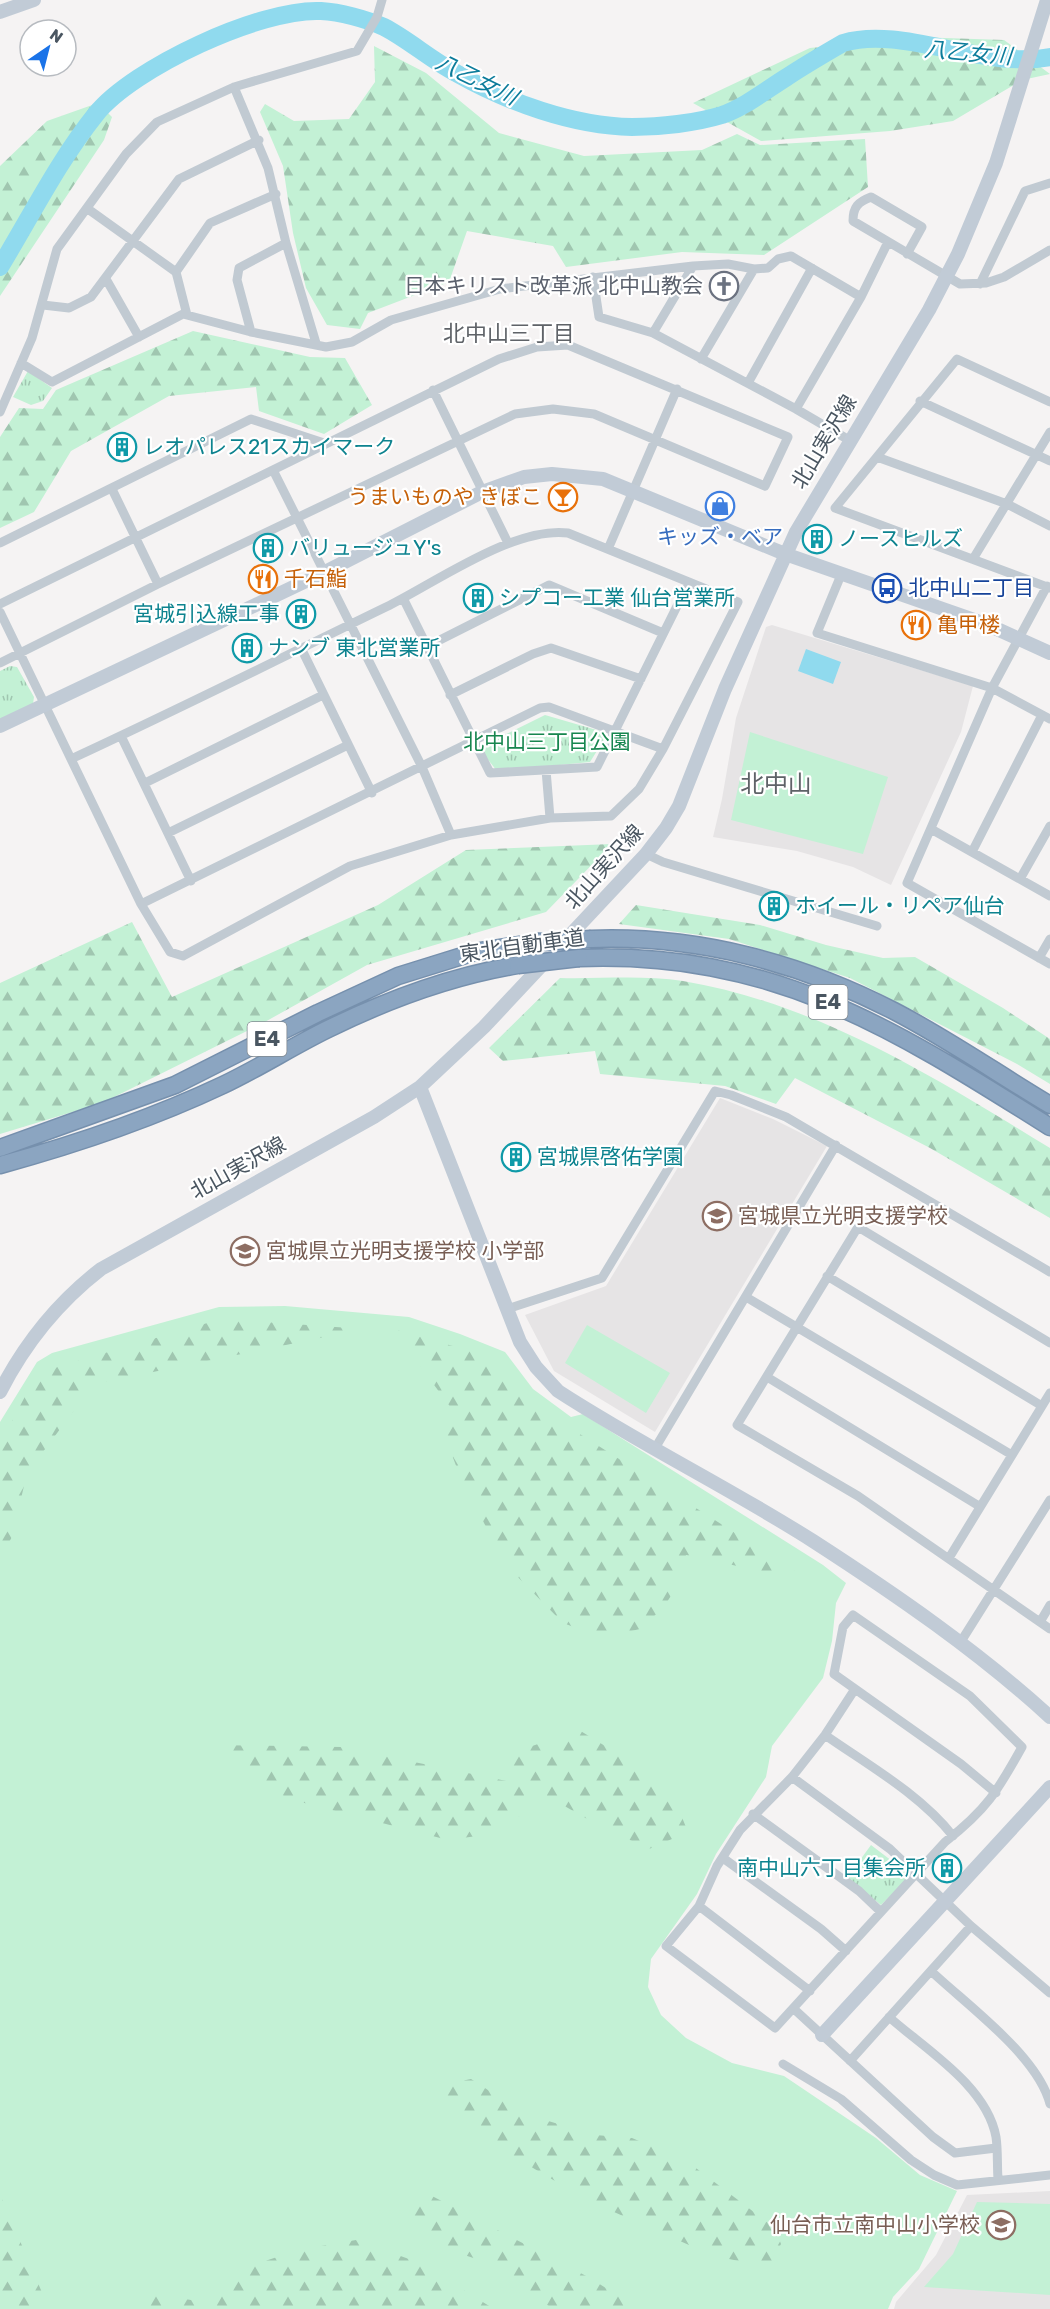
<svg xmlns="http://www.w3.org/2000/svg" width="1050" height="2309" font-family="Rubik,'Noto Sans JP',sans-serif">
  <style>
    .education { fill: #e6e4e5 }
    .grass { fill: #c3f1d5 }
    .forest { fill: url(#forest-firs) }
    .park { fill: url(#park-tufts) }
    .water { fill: #90daee }
    .lines { fill: none; stroke-linecap: round; stroke-linejoin: round }
    .river { stroke: #90daee; stroke-width: 18 }
    .highway-casing { stroke: #7690ad; stroke-width: 19 }
    .street { stroke: #c1cad2; stroke-width: 9 }
    .secondary { stroke: #c1cbd6; stroke-width: 14 }
    .highway { stroke: #8ba5c1; stroke-width: 16 }
    .highway-bridge-casing { stroke: #7690ad; stroke-width: 19; stroke-linecap: butt }
    .highway-bridge { stroke: #8ba5c1; stroke-width: 16 }
    .labels { text-anchor: middle; stroke-width: 4.5; stroke-linejoin: round; paint-order: stroke }
    .shield { fill: #fff; stroke: #808990; stroke-width: 1.5 }
    .shield-label { font-size: 20px; font-weight: bold; fill: #4a5661 }
    .worship-label { font-size: 21px; fill: #5b616d; stroke: #fff; text-anchor: end }
    .street-label { font-size: 21px; fill: #4a5661; stroke: #fff }
    .culture-label { font-size: 21px; fill: #0d838f; stroke: #fff; text-anchor: start }
    .food-label { font-size: 21px; fill: #c56008; stroke: #fff; text-anchor: start }
    .shop-label { font-size: 21px; fill: #366cbe; stroke: #fff }
    .transit-label { font-size: 21px; fill: #164399; stroke: #fff; text-anchor: start }
    .park-label { font-size: 21px; fill: #17864f; stroke: #fff }
    .education-label { font-size: 21px; fill: #785e54; stroke: #fff; text-anchor: start }
    .water-label { font-size: 22px; font-style: italic; fill: #0c7c9b; stroke: #fff }
    .neighbourhood-label { font-size: 22px; fill: #5f6368; stroke: #fff }
    .quarter-label { font-size: 24px; fill: #5f6368; stroke: #fff }
  </style>
  <defs>
    <pattern id="forest-firs" width="22" height="20" patternUnits="userSpaceOnUse" patternTransform="scale(1.5)"><rect width="22" height="20" fill="#c3f1d5"/><path d="M5 1l3.5 6h-7zM16 11l3.5 6h-7z" fill="#a0c6b0"/></pattern>
    <pattern id="park-tufts" width="24" height="20" patternUnits="userSpaceOnUse" patternTransform="scale(1.5)"><rect width="24" height="20" fill="#c3f1d5"/><path d="M3 7l-1-3M5 7V3M7 7l1-3M15 17l-1-3M17 17v-4M19 17l1-3" fill="none" stroke="#a0c6b0"/></pattern>
  </defs>
  <rect width="100%" height="100%" fill="#f5f3f3"/>
  <path class="education" d="M772,625L973,686L961,732L891,885L853,867L797,851L713,837L722,799L736,718L766,627Z
    M720,1098L773,1119L827,1146L655,1432L554,1371L525,1315L606,1286Z
    M1050,2191V2309H894L896,2302L936,2255L967,2195Z"/>
  <path class="grass" d="M750,732L888,777L863,854L731,820Z
    M285,1306L409,1317L460,1334L505,1352L533,1389L571,1417L583,1414L823,1565L846,1583L836,1603L832,1641L823,1678L772,1746L766,1777L716,1854L697,1894L651,1959L648,1987L661,2015L686,2038L732,2063L784,2076L876,2138L920,2175L957,2191L919,2269L893,2297L888,2309H0V1422L37,1362L52,1353L219,1307Z
    M587,1325L670,1373L646,1413L565,1363Z
    M977,2202L1050,2204V2295L924,2287L953,2254Z"/>
  <path class="forest" d="M915,37L1004,40L1050,74L1022,80L953,121L890,131L761,141L693,103L810,48Z
    M374,46L426,73L499,133L584,156L702,150L737,134L760,145L865,139L868,187L764,255L682,252L566,267L553,246L467,231L449,282L368,313L360,329L327,325L306,288L293,233L283,166L260,112L265,104L294,121L349,119L375,82Z
    M95,104L102,107L112,117L104,140L0,296V166L47,121Z
    M193,331L310,357L345,358L372,405L324,434L259,411L256,387L169,396L71,451L34,512L0,528V437L19,408L43,409L56,390Z
    M612,844L546,912L367,965L263,1023L102,1103L0,1134V983L132,922L172,997L378,905L466,850Z
    M636,905L760,925L826,945L883,958L915,957L1003,1008L1050,1039V1084L1017,1064L850,978L729,939L619,924Z
    M560,978C599,979 645,975 683,981C819,1004 934,1077 1050,1148V1218L930,1148L795,1078L776,1104L725,1086L600,1074L595,1051L503,1061L489,1048Z
    M221,1319L364,1329L94,1384L27,1473L12,1537L0,1557V1444L30,1387L57,1367Z
    M393,1329L488,1356L561,1422L812,1582L686,1555L680,1582L663,1608L640,1629L613,1635L593,1634L563,1623L505,1564L460,1476L447,1442L443,1421L451,1408Z
    M579,1730L649,1773L674,1798L688,1832L649,1849L596,1824L533,1788L500,1757Z
    M216,1745L341,1747L526,1785L520,1816L484,1835L448,1840L293,1800L253,1782Z
    M471,2079L525,2114L595,2135L632,2138L688,2162L775,2228L781,2244L769,2267L714,2256L589,2201L504,2151L426,2088Z
    M407,2183L590,2278L639,2309H553L486,2262L436,2246L413,2220Z
    M0,2194L49,2309H0Z
    M356,2240L420,2263L494,2309H146L154,2294L191,2300L211,2295L256,2264L298,2250Z"/>
  <path class="park" d="M28,371L52,388L43,401L31,405L13,397Z
    M10,666L17,667L34,697L33,704L0,719V671Z
    M545,715L600,731L605,738L590,762L497,771L482,752L484,745Z
    M871,1845L909,1874V1878L881,1905L847,1878Z"/>
  <path class="water" d="M806,649L841,662L833,684L798,671Z"/>
  <g class="lines">
    <path class="river" d="M0,267C31,216 59,160 96,114C133,68 261,8 321,11C340,12 366,19 384,27C409,40 431,60 456,73C507,102 573,126 632,127C660,127 696,123 722,115C745,107 766,90 787,77C805,65 824,54 843,43C903,25 982,70 1050,57"/>
    <g class="highway-casing">
      <path id="highway" d="M591,939C697,935 801,963 894,1011C948,1039 998,1074 1050,1105
        M579,958C773,951 893,1028 1050,1127
        M0,1148L175,1085L318,1013L398,976L475,952L538,942
        M0,1165C77,1144 151,1119 223,1085C259,1068 293,1046 328,1029C389,999 451,976 518,965"/>
    </g>
    <path class="street" d="M234,87L268,168L286,243L316,343
      M88,209L176,272L187,315
      M907,254L922,227L871,197C858,202 853,207 853,221L960,284L986,283L1004,277L1050,250
      M176,272L210,223L276,194
      M593,277L599,317L653,333L796,409L849,440
      M106,279L139,337
      M980,284L1025,191L1050,183
      M43,305L69,308L91,297L179,179L259,140
      M251,332L237,280L239,268L286,243
      M653,333L693,266
      M701,359L754,269
      M21,363L52,382L183,314L251,332L326,347L352,342L391,320L500,289L693,266L728,264L754,269L768,268L778,259L791,256L861,297
      M748,383L812,268
      M433,390L508,543
      M920,401L1050,461
      M1050,402L957,359L835,508L1050,588
      M796,409L861,297L888,242
      M0,412L32,338L57,249L126,154L157,122L234,87L357,51L377,17L382,0
      M877,457L1007,504L1050,526
      M273,470L422,767L451,835
      M112,489L158,584
      M0,543L251,419L324,443
      M608,549L677,389
      M973,559L1050,432
      M841,575L817,633L992,688L1050,719
      M1047,586L992,688L907,883L1050,964
      M403,598L490,773L597,767L689,582
      M0,604L499,359L537,347L568,345L788,437L765,486L594,414L553,409L515,414L158,584L0,663
      M0,612L141,904L170,952L183,956L350,866L451,835L550,818L611,816L639,789L663,749L738,602L568,533C514,526 435,583 386,607C281,658 177,710 71,759
      M426,647L549,585L663,633
      M301,648L372,793
      M450,695L533,654L551,648L641,679
      M121,736L191,881
      M546,770L550,818
      M145,783L323,695
      M931,829L1050,896
      M168,833L348,745
      M972,852L1042,715
      M646,854L663,862L877,926
      M1020,879L1050,826
      M141,904L540,708L549,707L663,749
      M1039,958L1050,939
      M827,1276L1042,1406
      M746,1297L1012,1455
      M507,1309L602,1278L715,1091L731,1095L786,1117L1050,1272
      M1050,1343L858,1227L737,1425L858,1496L1050,1629
      M767,1377L979,1506
      M654,1450L836,1145
      M949,1558L1050,1393
      M1040,1622L1050,1605
      M960,1643L1050,1500
      M855,1689L825,1735L792,1777L740,1830L717,1866L699,1906L666,1946L775,2028L945,1842C987,1809 997,1792 1022,1747L970,1696L853,1615L843,1627L834,1674L961,1764L996,1793
      M825,1735C868,1765 920,1794 953,1836
      M792,1777L890,1849L971,1926L1050,1993
      M753,1814L859,1891L881,1912
      M723,1858L821,1929L846,1951
      M699,1906L810,1991
      M931,1971C967,2005 1038,2056 1050,2104
      M794,2009L933,2137L955,2153L996,2148
      M889,2017C925,2049 987,2086 996,2137C998,2150 997,2165 998,2179
      M850,2061L971,1926
      M783,2064L841,2099L911,2160L934,2175L957,2185L1050,2175"/>
    <path class="secondary" d="M0,12L34,0
      M0,726L325,572L482,492L524,477L552,474L603,479L785,554L986,624L1050,653
      M420,1087L520,1342L536,1367L558,1391C641,1445 730,1488 813,1541C895,1594 978,1651 1050,1717
      M0,1392C25,1343 57,1303 101,1269L374,1117L420,1087L484,1027L646,854L666,828L679,806L725,689L796,532L929,310L958,254L996,163L1047,0
      M822,2035L1050,1787"/>
    <use href="#highway" class="highway"/>
    <g class="highway-bridge-casing">
      <path id="highway-bridge" d="M538,942L591,939
        M518,965L579,958"/>
    </g>
    <use href="#highway-bridge" class="highway-bridge"/>
  </g>
  <defs>
    <g id="church-ring" transform="scale(1.5)"><circle r="9.5" fill="#fff" stroke="#6b7280" stroke-width="1.5"/><path d="M-1.2-6h2.4v3.5h3.3v2.4h-3.3V6h-2.4V-.1h-3.3v-2.4h3.3Z" fill="#6b7280"/></g>
    <g id="building-ring" transform="scale(1.5)"><circle r="9.5" fill="#fff" stroke="#0f9aa8" stroke-width="1.5"/><path d="M-4-6H4V6H1V3H-1V6H-4ZM-2.5-4.3h1.7v1.8h-1.7ZM.8-4.3h1.7v1.8H.8ZM-2.5-1h1.7V.8h-1.7ZM.8-1h1.7V.8H.8Z" fill="#0f9aa8"/></g>
    <g id="bar-ring" transform="scale(1.5)"><circle r="9.5" fill="#fff" stroke="#e8710a" stroke-width="1.5"/><path d="M-6-5H6L.8 .8V4.5H3.5V6h-7V4.5H-.8V.8Z" fill="#e8710a"/></g>
    <g id="shop-ring" transform="scale(1.5)"><circle r="9.5" fill="#fff" stroke="#3f7fe0" stroke-width="1.5"/><path d="M-5-2.5h2.3a2.7 3.5 0 0 1 5.4 0H5L5.5 6h-11ZM-1.5-2.5h3a1.5 2.3 0 0 0-3 0Z" fill="#3f7fe0"/></g>
    <g id="restaurant-ring" transform="scale(1.5)"><circle r="9.5" fill="#fff" stroke="#e8710a" stroke-width="1.5"/><path d="M-5-6h1v4h1v-4h1v4h1v-4h1v5L-1.5 .5V6h-2V.5L-5-1ZM5-6V6H3V1.5H1.5Q1.5-4 5-6Z" fill="#e8710a"/></g>
    <g id="bus-ring" transform="scale(1.5)"><circle r="9.5" fill="#fff" stroke="#1a4fb4" stroke-width="1.5"/><path d="M-5-6H5V4H4V6H2V4H-2V6H-4V4H-5ZM-3.5-4V0h7V-4ZM-3.5 1.2v1.5H-2V1.2ZM2 1.2v1.5H3.5V1.2Z" fill="#1a4fb4"/></g>
    <g id="school-ring" transform="scale(1.5)"><circle r="9.5" fill="#fff" stroke="#8d6e63" stroke-width="1.5"/><path d="M0-5L7-2L0 1L-7-2ZM-4 1L0 2.5L4 1V4Q0 6-4 4Z" fill="#8d6e63"/></g>
  </defs>
  <g fill-rule="evenodd">
    <use href="#church-ring" x="724" y="286"/>
    <use href="#building-ring" x="122" y="447"/>
    <use href="#bar-ring" x="563" y="497"/>
    <use href="#shop-ring" x="720" y="506"/>
    <use href="#building-ring" x="817" y="539"/>
    <use href="#building-ring" x="268" y="548"/>
    <use href="#restaurant-ring" x="263" y="579"/>
    <use href="#bus-ring" x="887" y="588"/>
    <use href="#building-ring" x="478" y="598"/>
    <use href="#building-ring" x="301" y="614"/>
    <use href="#restaurant-ring" x="916" y="625"/>
    <use href="#building-ring" x="247" y="648"/>
    <use href="#building-ring" x="774" y="906"/>
    <use href="#building-ring" x="516" y="1157"/>
    <use href="#school-ring" x="717" y="1216"/>
    <use href="#school-ring" x="245" y="1251"/>
    <use href="#building-ring" x="947" y="1868"/>
    <use href="#school-ring" x="1001" y="2225"/>
  </g>
  <g class="labels">
    <g class="shield">
      <rect x="808.5" y="985" width="39" height="34" rx="4.5"/>
      <rect x="247.5" y="1022" width="39" height="34" rx="4.5"/>
    </g>
    <g class="shield-label">
      <text x="828" y="1009">E4</text>
      <text x="267" y="1046">E4</text>
    </g>
    <g class="worship-label">
      <text x="703" y="293">日本キリスト改革派 北中山教会</text>
    </g>
    <g class="street-label">
      <text transform="translate(824 442) rotate(-59)" y="7">北山実沢線</text>
      <text transform="translate(604 867) rotate(-48)" y="7">北山実沢線</text>
      <text transform="translate(522 946) rotate(-8)" y="7">東北自動車道</text>
      <text transform="translate(238 1168) rotate(-29)" y="7">北山実沢線</text>
    </g>
    <g class="culture-label">
      <text x="143" y="454">レオパレス21スカイマーク</text>
      <text x="838" y="546">ノースヒルズ</text>
      <text x="289" y="555">バリュージュY's</text>
      <text x="499" y="605">シプコー工業 仙台営業所</text>
      <text x="280" y="621" text-anchor="end">宮城引込線工事</text>
      <text x="268" y="655">ナンブ 東北営業所</text>
      <text x="795" y="913">ホイール・リペア仙台</text>
      <text x="537" y="1164">宮城県啓佑学園</text>
      <text x="926" y="1875" text-anchor="end">南中山六丁目集会所</text>
    </g>
    <g class="food-label">
      <text x="542" y="504" text-anchor="end">うまいものや きぼこ</text>
      <text x="284" y="586">千石鮨</text>
      <text x="937" y="632">亀甲楼</text>
    </g>
    <g class="shop-label">
      <text x="720" y="544">キッズ・ベア</text>
    </g>
    <g class="transit-label">
      <text x="908" y="595">北中山二丁目</text>
    </g>
    <g class="park-label">
      <text x="547" y="749">北中山三丁目公園</text>
    </g>
    <g class="education-label">
      <text x="738" y="1223">宮城県立光明支援学校</text>
      <text x="266" y="1258">宮城県立光明支援学校 小学部</text>
      <text x="980" y="2232" text-anchor="end">仙台市立南中山小学校</text>
    </g>
    <g class="water-label">
      <text transform="translate(968 52) rotate(5)" y="8">八乙女川</text>
      <text transform="translate(477 79) rotate(26)" y="8">八乙女川</text>
    </g>
    <g class="neighbourhood-label">
      <text x="509" y="341">北中山三丁目</text>
    </g>
    <g class="quarter-label">
      <text x="776" y="792">北中山</text>
    </g>
  </g>
  <g transform="translate(48 48) rotate(35)"><circle r="28" fill="#ffffff" stroke="#b7bbc0" stroke-width="1.5"/>
  <path d="M0-4.5L10 22L0 15L-10 22Z" fill="#1a73e8"/>
  <text y="-9" font-size="16" font-weight="bold" text-anchor="middle" fill="#4a5661">N</text>
  </g>
</svg>
